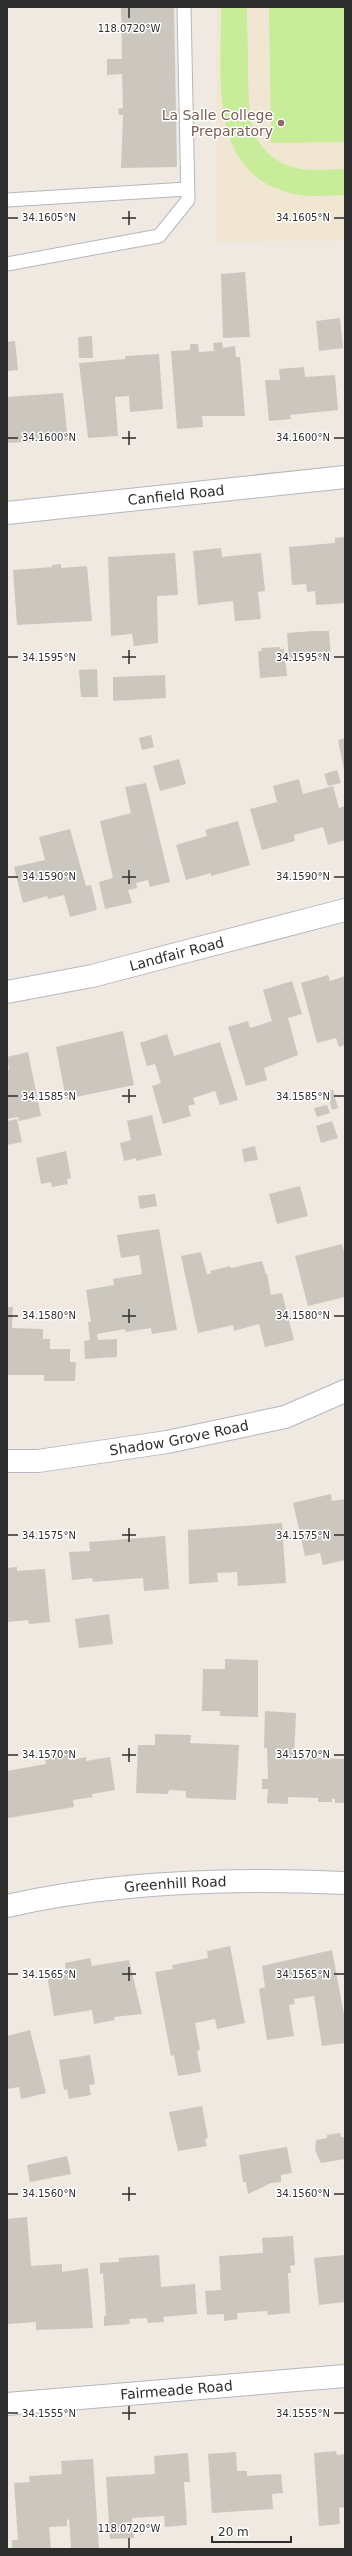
<svg xmlns="http://www.w3.org/2000/svg" width="352" height="2556" font-family="'DejaVu Sans',sans-serif">
  <style>
    .education { fill: #f0e6d1 }
    .pitch { fill: #c9ec9a }
    .building { fill: #cbc7bf }
    .lines { fill: none; stroke-linecap: round; stroke-linejoin: round }
    .lane-casing { stroke: #b4b7c1; stroke-width: 15 }
    .street-casing { stroke: #b4b7c1; stroke-width: 24 }
    .lane { stroke: #fff; stroke-width: 13 }
    .street { stroke: #fff; stroke-width: 22 }
    .ticks { fill: none; stroke: #2e2e2e; stroke-width: 1.5 }
    .education-dot { fill: #8d6e63; stroke: #fff; stroke-width: 1.5 }
    .labels { text-anchor: middle; stroke-width: 3; stroke-linejoin: round; paint-order: stroke }
    .education-label { font-size: 14px; fill: #785e54; stroke: #fff; text-anchor: end }
    .street-label { font-size: 14px; fill: #2e2e2e; stroke: #fff }
    .ticks-label { font-size: 10px; text-anchor: middle; fill: #2e2e2e; stroke: #fff; stroke-width: 3; stroke-linejoin: round; paint-order: stroke }
  </style>
  <rect width="100%" height="100%" fill="#efe9e1"/>
  <path class="education" d="M217,7H345V240L216,242Z"/>
  <path class="pitch" d="M221,7H247C247,28 248,50 248,71C249,111 246,153 293,167C309,172 328,169 345,169V195C330,195 314,197 300,195C205,179 222,78 221,7Z
    M269,7H345V142L271,143Z"/>
  <path class="building" d="M121,7H174L177,167L121,168L123,115H119L118,109L123,108L122,74L107,75V59H122Z
    M245,272L250,337L223,338L221,274Z
    M340,318L343,348L319,351L316,321Z
    M92,336L93,358H79L78,337Z
    M15,341L18,370L7,371V342Z
    M222,342L223,348L235,346L236,357H240L245,416H202L203,427L177,429L171,351L190,350V344H198L199,352L214,351L213,343Z
    M159,354L163,409L130,412L129,396L115,397L118,436L88,438L79,363L125,359V356Z
    M304,367L305,377L335,375L338,410L290,415L291,419L269,421L265,380H280L279,369Z
    M63,393L68,440L7,443V397Z
    M345,537V603L316,605L315,591L307,592L306,584L292,585L289,547L335,543V538Z
    M221,548L222,557L261,553L265,591L258,592L261,619L235,621L233,601L198,605L193,551Z
    M175,553L178,595L157,596L158,643L134,646L132,634L111,636L108,557Z
    M61,564V568L87,566L92,621L17,625L13,570L52,567V565Z
    M313,631H329L331,658L289,662L287,633Z
    M280,647V649H284L287,676L260,678L258,651H262L261,648Z
    M97,669L98,697H81L79,670Z
    M165,675L166,698L113,701V677Z
    M151,735L154,747L142,750L139,738Z
    M345,738V770H344L338,740Z
    M179,759L186,784L160,791L153,766Z
    M337,770L341,783L328,786L324,774Z
    M299,779L303,794L333,786L339,808L345,806V840L328,845L323,827L294,835L295,841L262,850L250,809L277,802L273,786Z
    M146,783L170,882L150,887L148,880L136,883L137,888L128,890L132,903L105,909L99,882L113,878L100,821L131,813L125,787Z
    M238,821L250,865L211,876V873L186,880L176,845L207,836L205,830Z
    M70,829L86,886L91,885L97,910L70,917L64,895L48,899L47,896L23,903L14,867L45,860L39,837Z
    M328,975L330,981L345,976V1045L339,1047L336,1038L317,1043L301,983Z
    M292,981L302,1014L288,1018L298,1055L264,1068L267,1080L246,1086L228,1027L248,1021L250,1028L272,1021L263,990Z
    M123,1031L134,1085L66,1099L56,1047Z
    M167,1034L174,1056L220,1042L238,1100L220,1105L215,1091L193,1098L195,1104L188,1106L191,1116L163,1124L152,1086L161,1083L155,1064L147,1066L140,1043Z
    M28,1052L41,1116L19,1121L18,1117L7,1119V1070L9,1069L7,1057Z
    M333,1090L338,1108L332,1110L327,1091Z
    M327,1105L330,1113L317,1117L314,1108Z
    M152,1115L162,1155L136,1161V1158L124,1161L120,1143L131,1140L127,1121Z
    M17,1119L22,1142L7,1145V1121Z
    M332,1121L338,1138L321,1143L316,1126Z
    M255,1146L258,1160L244,1162L242,1149Z
    M66,1151L71,1178L67,1179L68,1184L52,1187L51,1182L41,1184L36,1158Z
    M300,1186L308,1216L277,1224L269,1194Z
    M155,1194L157,1206L140,1209L138,1196Z
    M159,1229L177,1330L152,1334L151,1328L126,1332L125,1329L97,1334L98,1340L117,1339V1357L85,1359L84,1341L90,1340L88,1322H91L86,1290L114,1285L113,1279L142,1274L139,1255L121,1258L117,1235Z
    M342,1244L345,1256V1297L308,1306L295,1256Z
    M201,1252L207,1274H211L210,1271L230,1266L231,1268L262,1261L266,1274H267L271,1295L282,1293L294,1340L265,1347L259,1324L234,1331L233,1325L198,1333L181,1256Z
    M7,1307H13L12,1328L43,1329V1339H50V1349H70V1362H76L75,1381H44V1375H7Z
    M331,1494L332,1501L345,1499V1560L323,1565L320,1553L305,1556L293,1503Z
    M282,1523L286,1583L238,1586L237,1572L217,1573L218,1582L189,1584L188,1530Z
    M165,1536L169,1589L144,1591L143,1578L93,1582L92,1578L72,1580L69,1552L90,1551L89,1542Z
    M17,1567V1571L45,1569L50,1622L29,1624L28,1620L7,1622V1568Z
    M109,1614L113,1644L79,1648L75,1619Z
    M225,1659L258,1660V1717L220,1716V1711H202L203,1669H225Z
    M265,1711L296,1713L294,1757L345,1759V1803H335V1799H332V1802H318V1798L288,1797V1804L267,1803L268,1789H262V1779H268L267,1748H264Z
    M155,1734L191,1735L190,1743L239,1745L236,1800L186,1798V1791L169,1790L168,1794L136,1793L138,1745H155Z
    M70,1751L71,1760L86,1757V1761L110,1757L115,1790L92,1794L93,1797L73,1800L74,1807L8,1818L7,1771L46,1764L44,1755Z
    M230,1946L245,2023L217,2029L215,2019L195,2023L200,2050L197,2051L201,2072L178,2076L174,2055L171,2056L155,1972L173,1969L172,1965L208,1958L207,1951Z
    M332,1950L345,2020V2043L322,2046L314,1996L294,1999L295,2004L289,2005L294,2036L267,2040L259,1989L265,1987L262,1966Z
    M90,1958L92,1966L129,1960L142,2014L114,2017L115,2020L94,2024L92,2010L54,2016L47,1975L66,1971L65,1963Z
    M30,2030L46,2093L21,2099L19,2087L7,2089V2036Z
    M90,2055L95,2084L89,2085L91,2095L69,2099L67,2089L64,2090L59,2060Z
    M202,2106L208,2138L205,2139L207,2146L178,2151L169,2112Z
    M340,2133L341,2137H345V2159L321,2163L315,2150L316,2140L327,2138V2135Z
    M287,2147L292,2173L281,2175V2182L271,2183L248,2194L246,2182H243L239,2155Z
    M67,2156L71,2174L30,2182L27,2165Z
    M27,2217L31,2266L62,2264V2272L88,2268L93,2328L36,2330V2322L8,2324L7,2219Z
    M293,2236L295,2265L290,2266L291,2273H288L290,2313L268,2315L267,2311L237,2313L238,2319L224,2321V2314L207,2315L205,2291L221,2290L219,2256L263,2253L262,2238Z
    M159,2255L161,2287L195,2284L197,2314L163,2317L164,2322L148,2323L147,2318L129,2319L130,2324L104,2326V2316H106L103,2273L100,2274V2263L119,2262V2258Z
    M345,2255V2302L319,2305L314,2258Z
    M336,2451L337,2455L345,2454V2507L339,2508L340,2524L319,2526L314,2453Z
    M236,2452L237,2471H247V2476L281,2474L283,2493L272,2494L273,2509L212,2513L208,2454Z
    M188,2453L190,2482H184L187,2525L165,2527L164,2516L132,2518L134,2538L110,2539L106,2477L155,2474L154,2456Z
    M93,2459L99,2549H71L69,2519L67,2520V2526L49,2527L51,2549H12V2540H18L14,2483L30,2482L29,2476L62,2474L61,2461Z"/>
  <g class="lines">
    <g class="lane-casing">
      <path id="lane" d="M7,200L187,189
        M7,264L159,236L188,200L184,7"/>
    </g>
    <g class="street-casing">
      <g id="street">
        <path id="s1" d="M7,513L345,477"/>
        <path id="s2" d="M7,992L92,976L345,910"/>
        <path id="s3" d="M7,1461H38L167,1442L285,1417L345,1391"/>
        <path id="s4" d="M7,1906C117,1881 233,1878 345,1883"/>
        <path id="s5" d="M7,2404L345,2376"/>
      </g>
    </g>
    <use href="#lane" class="lane"/>
    <use href="#street" class="street"/>
  </g>
  <path class="ticks" d="M129,8V18M129,211V225M8,218H18M122,218H136M334,218H344M129,431V445M8,438H18M122,438H136M334,438H344M129,650V664M8,657H18M122,657H136M334,657H344M129,870V884M8,877H18M122,877H136M334,877H344M129,1089V1103M8,1096H18M122,1096H136M334,1096H344M129,1309V1323M8,1316H18M122,1316H136M334,1316H344M129,1528V1542M8,1535H18M122,1535H136M334,1535H344M129,1748V1762M8,1755H18M122,1755H136M334,1755H344M129,1967V1981M8,1974H18M122,1974H136M334,1974H344M129,2187V2201M8,2194H18M122,2194H136M334,2194H344M129,2406V2420M8,2413H18M122,2413H136M334,2413H344M129,2538V2548"/>
  <circle class="education-dot" cx="281" cy="123" r="4"/>
  <g class="labels">
    <g class="education-label">
      <text x="273" y="120">La Salle College<tspan x="273" dy="16">Preparatory</tspan></text>
    </g>
    <g class="street-label">
      <text dy="5" stroke="none"><textPath href="#s1" startOffset="170">Canfield Road</textPath></text>
      <text dy="5" stroke="none"><textPath href="#s2" startOffset="174">Landfair Road</textPath></text>
      <text dy="5" stroke="none"><textPath href="#s3" startOffset="174">Shadow Grove Road</textPath></text>
      <text dy="5" stroke="none"><textPath href="#s4" startOffset="170">Greenhill Road</textPath></text>
      <text dy="5" stroke="none"><textPath href="#s5" startOffset="170">Fairmeade Road</textPath></text>
    </g>
  </g>
  <g class="ticks-label">
    <text x="129" y="32">118.0720°W</text>
    <text x="49" y="221">34.1605°N</text>
    <text x="303" y="221">34.1605°N</text>
    <text x="49" y="441">34.1600°N</text>
    <text x="303" y="441">34.1600°N</text>
    <text x="49" y="661">34.1595°N</text>
    <text x="303" y="661">34.1595°N</text>
    <text x="49" y="880">34.1590°N</text>
    <text x="303" y="880">34.1590°N</text>
    <text x="49" y="1100">34.1585°N</text>
    <text x="303" y="1100">34.1585°N</text>
    <text x="49" y="1319">34.1580°N</text>
    <text x="303" y="1319">34.1580°N</text>
    <text x="49" y="1539">34.1575°N</text>
    <text x="303" y="1539">34.1575°N</text>
    <text x="49" y="1758">34.1570°N</text>
    <text x="303" y="1758">34.1570°N</text>
    <text x="49" y="1978">34.1565°N</text>
    <text x="303" y="1978">34.1565°N</text>
    <text x="49" y="2197">34.1560°N</text>
    <text x="303" y="2197">34.1560°N</text>
    <text x="49" y="2417">34.1555°N</text>
    <text x="303" y="2417">34.1555°N</text>
    <text x="129" y="2532">118.0720°W</text>
  </g>
  <rect width="352" height="2556" fill="none" stroke="#2e2e2e" stroke-width="16"/>
  <path d="M212 2536v6h79v-6" fill="none" stroke="#2e2e2e" stroke-width="2"/>
  <text x="218" y="2536" font-size="12" fill="#2e2e2e" stroke="#ffffff" stroke-width="3" paint-order="stroke">20 m</text>
</svg>
